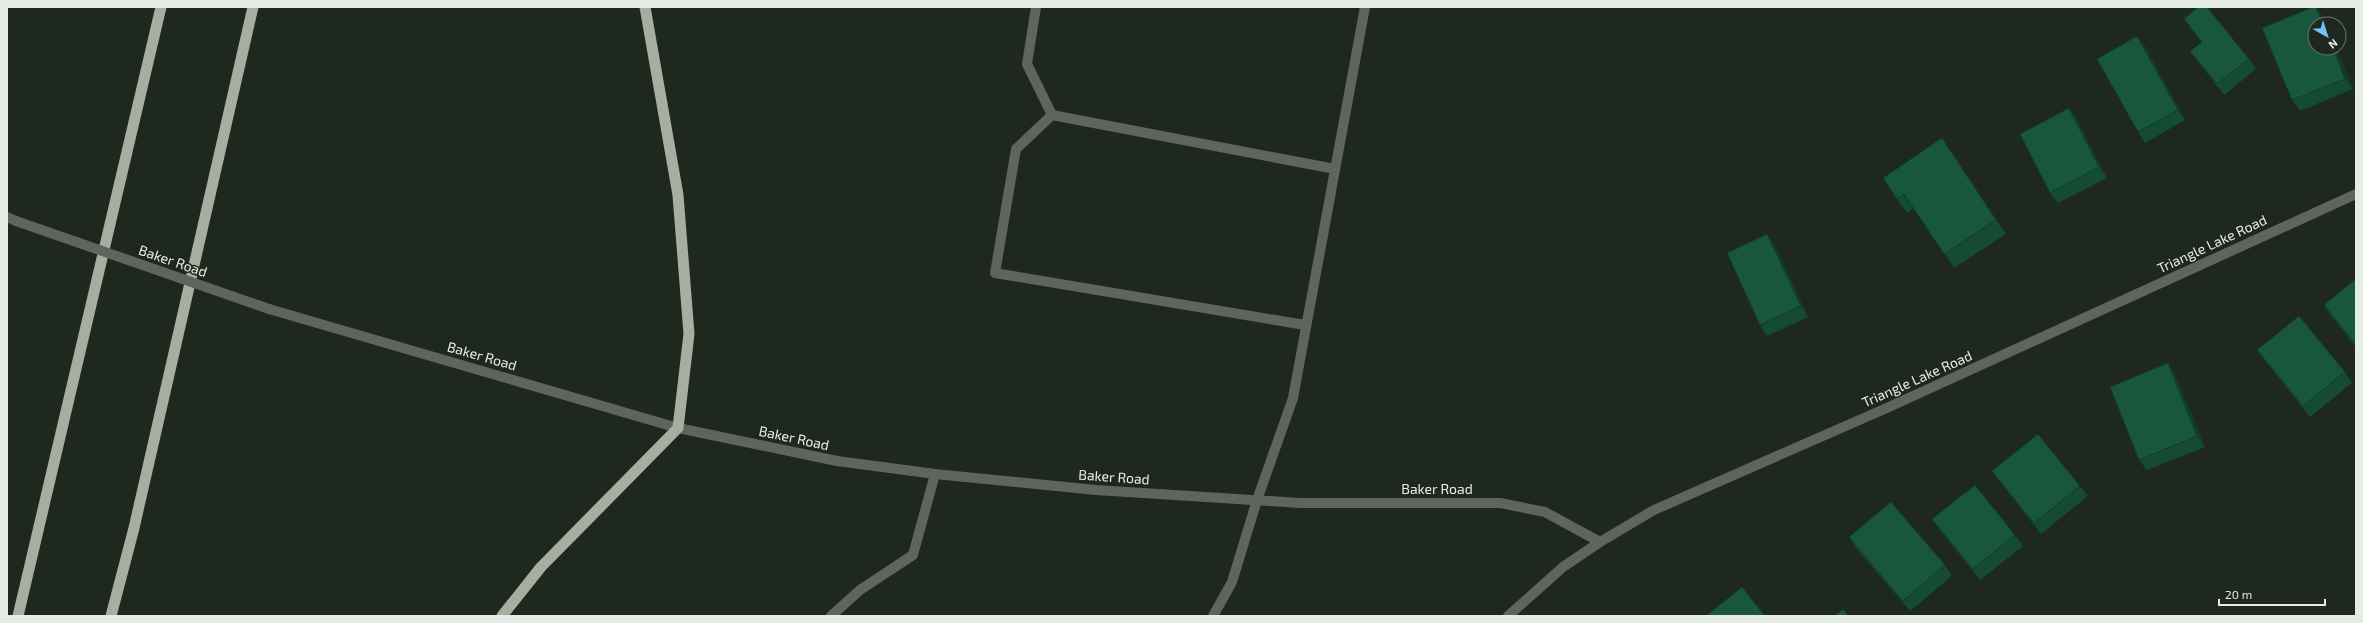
<svg xmlns="http://www.w3.org/2000/svg" width="2363" height="623" font-family="'Exo 2',sans-serif">
  <style>
    .lines { fill: none; stroke-linecap: round; stroke-linejoin: round }
    .service { stroke: #61635d; stroke-width: 10 }
    .tertiary { stroke: #61635d; stroke-width: 10 }
    .trunk { stroke: #a8ae9f; stroke-width: 11 }
    .tertiary-bridge { stroke: #61635d; stroke-width: 10 }
    .wall { fill: #154a35 }
    .shaded-wall { fill: #113c2b }
    .building { fill: #18563e; stroke: #113c2b }
    .labels { text-anchor: middle; stroke-width: 3; stroke-linejoin: round; paint-order: stroke }
    .street-label { font-size: 14px; fill: #e5ece5; stroke: #1e281e }
  </style>
  <rect width="100%" height="100%" fill="#1e281e"/>
  <g class="lines">
    <path class="service" d="M1036,7L1027,64L1052,115L1335,169
      M1052,115L1016,149L995,273L1305,325
      M831,616L860,590L913,555L935,474
      M1213,616L1232,582L1257,500L1293,398L1365,7"/>
    <path class="tertiary" d="M7,217L16,221
      M269,309L678,428L837,461L935,474L1096,490L1300,503H1500L1545,512L1600,542
      M1508,616L1563,567L1600,542L1654,510L1889,407L2356,194"/>
    <path class="trunk" d="M18,616L161,7
      M111,616L134,528L253,7
      M502,616L541,567L678,428L689,334L678,195L645,7"/>
    <path class="tertiary-bridge" d="M16,221L269,309"/>
  </g>
  <path class="wall" d="M2316,7L2323,17L2326,24H2315L2336,48L2353,89L2300,111L2292,100Z
    M2184,19L2249,59L2256,69L2224,95L2198,62L2190,51L2202,42L2191,29Z
    M2145,46L2185,120L2145,143L2138,132Z
    M2069,108L2077,119L2107,178L2058,203L2050,193Z
    M1952,153L2006,234L1954,268L1914,208L1907,213L1897,199Z
    M1767,234L1775,245L1808,317L1767,336L1760,325Z
    M2356,279V347L2331,316L2324,305Z
    M2257,350L2345,372L2352,383L2310,417L2265,361Z
    M2168,363L2175,374L2205,447L2147,470L2139,460Z
    M1992,471L2080,486L2088,496L2041,534L2000,482Z
    M1932,519L2015,535L2023,546L1980,580L1940,530Z
    M1849,537L1945,565L1952,576L1910,611L1856,548Z"/>
  <path class="shaded-wall" d="M2316,7L2323,17L2326,24H2323Z
    M2137,36L2145,46L2185,120L2178,110Z
    M2333,48H2336L2353,89L2345,79Z
    M2069,108L2077,119L2107,178L2099,167Z
    M1942,138L2006,234L1996,220Z
    M1767,234L1775,245L1808,317L1801,306Z
    M2168,363L2175,374L2205,447L2197,436Z"/>
  <path class="building" d="M2198,7H2207L2249,59L2217,84L2190,51L2202,42L2184,19Z
    M2313,7H2316L2323,24H2315V48H2333L2345,79L2292,100L2262,28Z
    M2137,36L2178,110L2138,132L2097,59Z
    M2069,108L2099,167L2050,193L2020,134Z
    M1942,138L1996,220L1944,254L1904,194L1897,199L1883,178Z
    M1767,234L1801,306L1760,325L1727,253Z
    M2356,279V345L2324,305Z
    M2299,316L2345,372L2303,406L2257,350Z
    M2168,363L2197,436L2139,460L2110,387Z
    M2038,434L2080,486L2034,523L1992,471Z
    M1975,485L2015,535L1973,569L1932,519Z
    M1891,502L1945,565L1903,601L1849,537Z
    M1742,587L1765,616H1706Z
    M1843,609L1848,616H1834Z"/>
  <g class="labels">
    <g class="street-label">
      <text transform="translate(2212 244) rotate(-25)" y="5">Triangle Lake Road</text>
      <text transform="translate(173 261) rotate(19)" y="5">Baker Road</text>
      <text transform="translate(482 356) rotate(16)" y="5">Baker Road</text>
      <text transform="translate(1917 379) rotate(-24)" y="5">Triangle Lake Road</text>
      <text transform="translate(794 438) rotate(12)" y="5">Baker Road</text>
      <text transform="translate(1114 477) rotate(4)" y="5">Baker Road</text>
      <text x="1437" y="494">Baker Road</text>
    </g>
  </g>
  <rect width="2363" height="623" fill="none" stroke="#e5ece5" stroke-width="16"/>
  <g transform="translate(2327 36) rotate(141)"><circle r="19" fill="#1e281e" stroke="#6e766e"/>
  <path d="M0-3L7 15L0 10L-7 15Z" fill="#75c0f6"/>
  <text y="-6" font-size="11" font-weight="bold" text-anchor="middle" fill="#e5ece5">N</text>
  </g>
  <path d="M2219 599v6h106v-6" fill="none" stroke="#e5ece5" stroke-width="2"/>
  <text x="2225" y="599" font-size="12" fill="#e5ece5" stroke="#1e281e" stroke-width="3" paint-order="stroke">20 m</text>
</svg>
